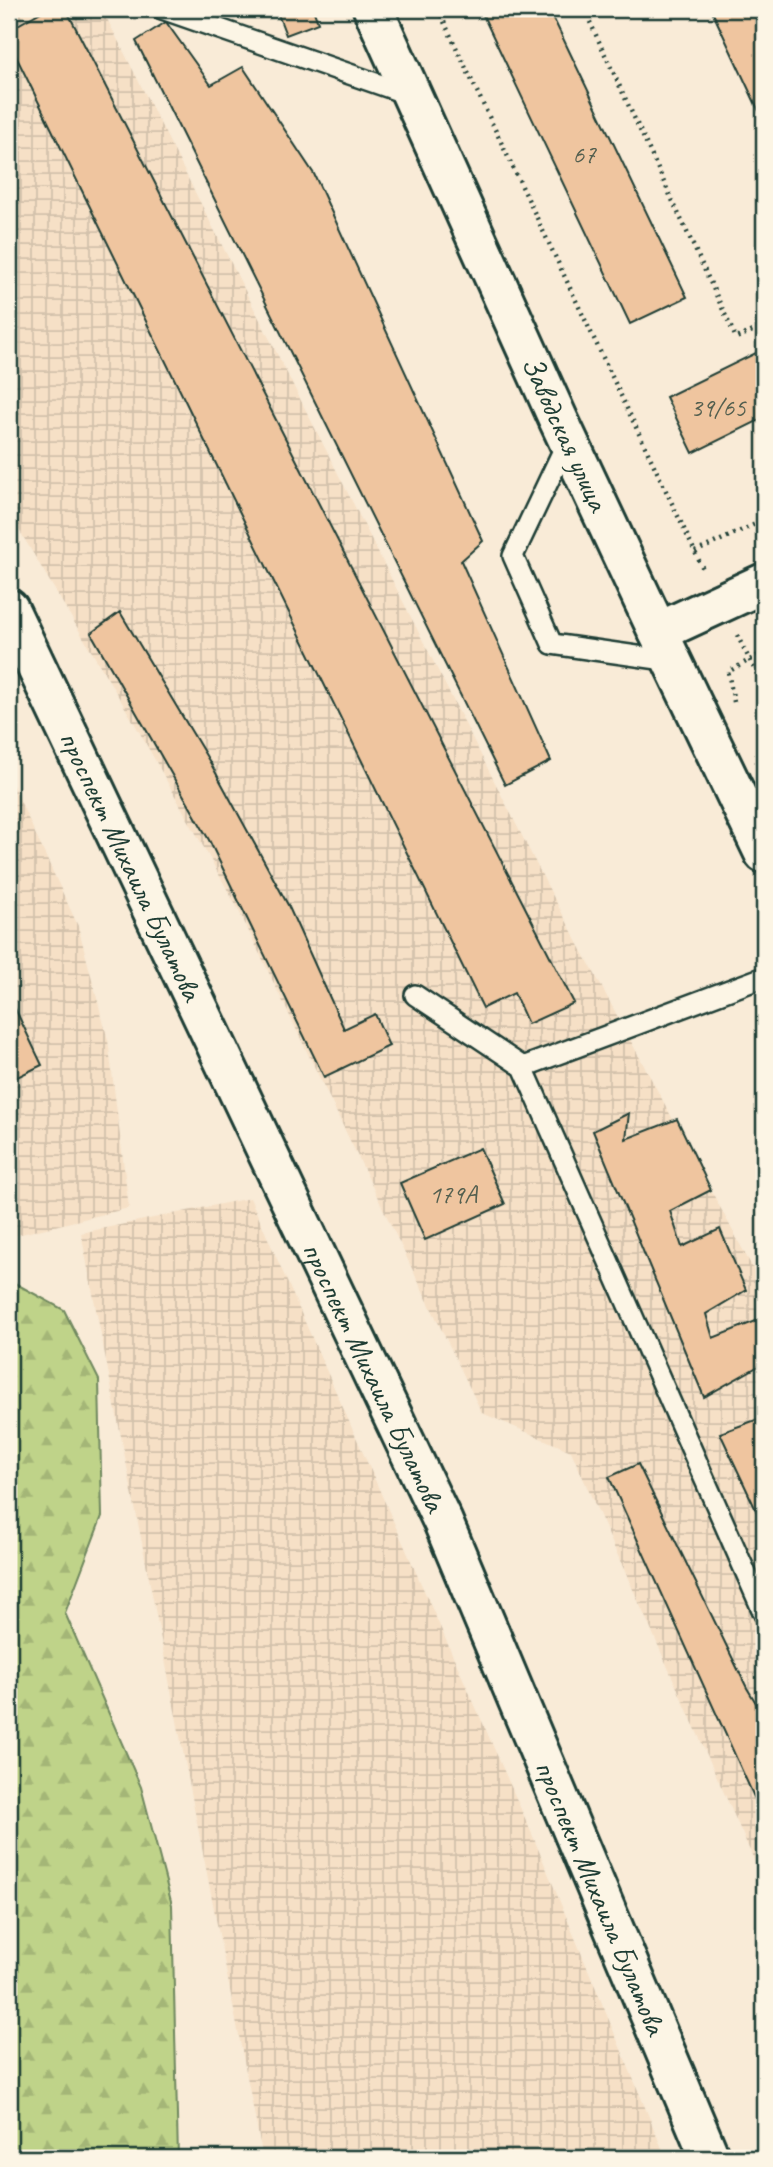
<svg xmlns="http://www.w3.org/2000/svg" width="773" height="2167" font-family="Caveat,sans-serif">
  <style>
    .industrial { fill: url(#industrial-grid) }
    .forest { fill: url(#forest-firs); stroke: #6f885e; stroke-width: 2 }
    .building { fill: #efc59f; stroke: #1f3d34; stroke-width: 2 }
    .lines { fill: none; stroke-linecap: round; stroke-linejoin: round }
    .lane-casing { stroke: #1f3d34; stroke-width: 24 }
    .street-casing { stroke: #1f3d34; stroke-width: 44 }
    .secondary-casing { stroke: #1f3d34; stroke-width: 44 }
    .path { stroke: #1f3d34; stroke-width: 4.5; stroke-dasharray: 2 5; stroke-linecap: butt }
    .lane { stroke: #fcf5e5; stroke-width: 19 }
    .street { stroke: #fcf5e5; stroke-width: 38 }
    .secondary { stroke: #fcf5e5; stroke-width: 38 }
    .labels { text-anchor: middle; stroke-width: 6; stroke-linejoin: round; paint-order: stroke }
    .number-label { font-size: 26px; fill: #535f4f }
    .street-label { font-size: 30px; fill: #1f3d34; stroke: #fcf5e5 }
  </style>
  <defs>
    <pattern id="industrial-grid" width="8" height="8" patternUnits="userSpaceOnUse" patternTransform="scale(1.75)"><rect width="8" height="8" fill="#f6e0c6"/><path d="M0 4h8M4 0v8" fill="none" stroke="#d2c1ab"/></pattern>
    <pattern id="forest-firs" width="22" height="20" patternUnits="userSpaceOnUse" patternTransform="scale(1.75)"><rect width="22" height="20" fill="#bfd389"/><path d="M5 1l3.5 6h-7zM16 11l3.5 6h-7z" fill="#a4b677"/></pattern>
  </defs>
  <rect width="100%" height="100%" fill="#f9ebd7"/>
  <filter id="ink" filterUnits="userSpaceOnUse"><feTurbulence type="fractalNoise" baseFrequency=".0143" numOctaves="2"/><feDisplacementMap in="SourceGraphic" scale="14" xChannelSelector="R" yChannelSelector="G"/><feConvolveMatrix kernelMatrix="1 2 1 2 8 2 1 2 1" color-interpolation-filters="sRGB"/></filter>
  <g filter="url(#ink)">
    <path class="industrial" d="M9,9H102L547,885L764,1289V1882L571,1451L482,1413L237,907L136,726L9,513Z
      M9,777L78,926L108,1040L129,1208L9,1237Z
      M250,1198L532,1834L666,2158H263L81,1233Z"/>
    <path class="forest" d="M9,1280L64,1310L99,1380L102,1516L65,1613L141,1787L172,1905L178,2158H9Z"/>
    <path class="building" d="M46,9H66L574,1003L528,1024L514,993L483,1008L9,42V30Z
      M276,9H313L318,23L286,35Z
      M480,9H549L687,297L630,324Z
      M711,9H764V122Z
      M166,22L211,85L243,67L314,174L483,541L461,561L551,761L505,785L136,41Z
      M764,349V418L693,453L666,397Z
      M120,612L211,764L288,905L344,1029L375,1014L389,1046L324,1077L209,840L91,633Z
      M9,996L42,1065L9,1081Z
      M629,1113L626,1139L677,1119L711,1190L670,1211L682,1247L720,1229L746,1290L706,1314L713,1338L761,1319L764,1326V1363L704,1397L593,1131Z
      M480,1148L505,1204L425,1240L400,1183Z
      M764,1417V1527L720,1433Z
      M638,1464L747,1688L764,1716V1819L609,1477Z"/>
    <g class="lines">
      <g class="lane-casing">
        <path id="lane" d="M162,9L410,95
          M568,440L513,556L552,644L672,661
          M415,995L523,1067L764,1614
          M523,1067L764,977"/>
      </g>
      <g class="street-casing">
        <g id="street">
          <path id="s1" d="M373,9L559,421L658,632"/>
        </g>
      </g>
      <g class="secondary-casing">
        <g id="secondary">
          <path d="M764,583L658,632L764,853"/>
          <path id="s2" d="M9,609L443,1522L710,2158"/>
        </g>
      </g>
      <path class="path" d="M438,9L704,571
        M584,9L736,338L764,326
        M695,552L764,520
        M737,635L764,688
        M734,702L728,672L764,652"/>
      <use href="#lane" class="lane"/>
      <use href="#street" class="street"/>
      <use href="#secondary" class="secondary"/>
    </g>
  </g>
  <g class="labels">
    <g class="number-label">
      <text x="584" y="163">67</text>
      <text x="718" y="416">39/65</text>
      <text x="453" y="1203">179А</text>
    </g>
    <g class="street-label">
      <text dy="10" stroke="none"><textPath href="#s1" startOffset="466">Заводская улица</textPath></text>
      <text dy="10" stroke="none"><textPath href="#s2" startOffset="284">проспект Михаила Булатова</textPath></text>
      <text dy="10" stroke="none"><textPath href="#s2" startOffset="850">проспект Михаила Булатова</textPath></text>
      <text dy="10" stroke="none"><textPath href="#s2" startOffset="1418">проспект Михаила Булатова</textPath></text>
    </g>
  </g>
  <rect width="773" height="2167" fill="none" stroke="#fcf5e5" stroke-width="35"/>
  <rect x="18" y="18" width="738" height="2132" fill="none" stroke="#1f3d34" stroke-width="2.5" filter="url(#ink)"/>
</svg>
